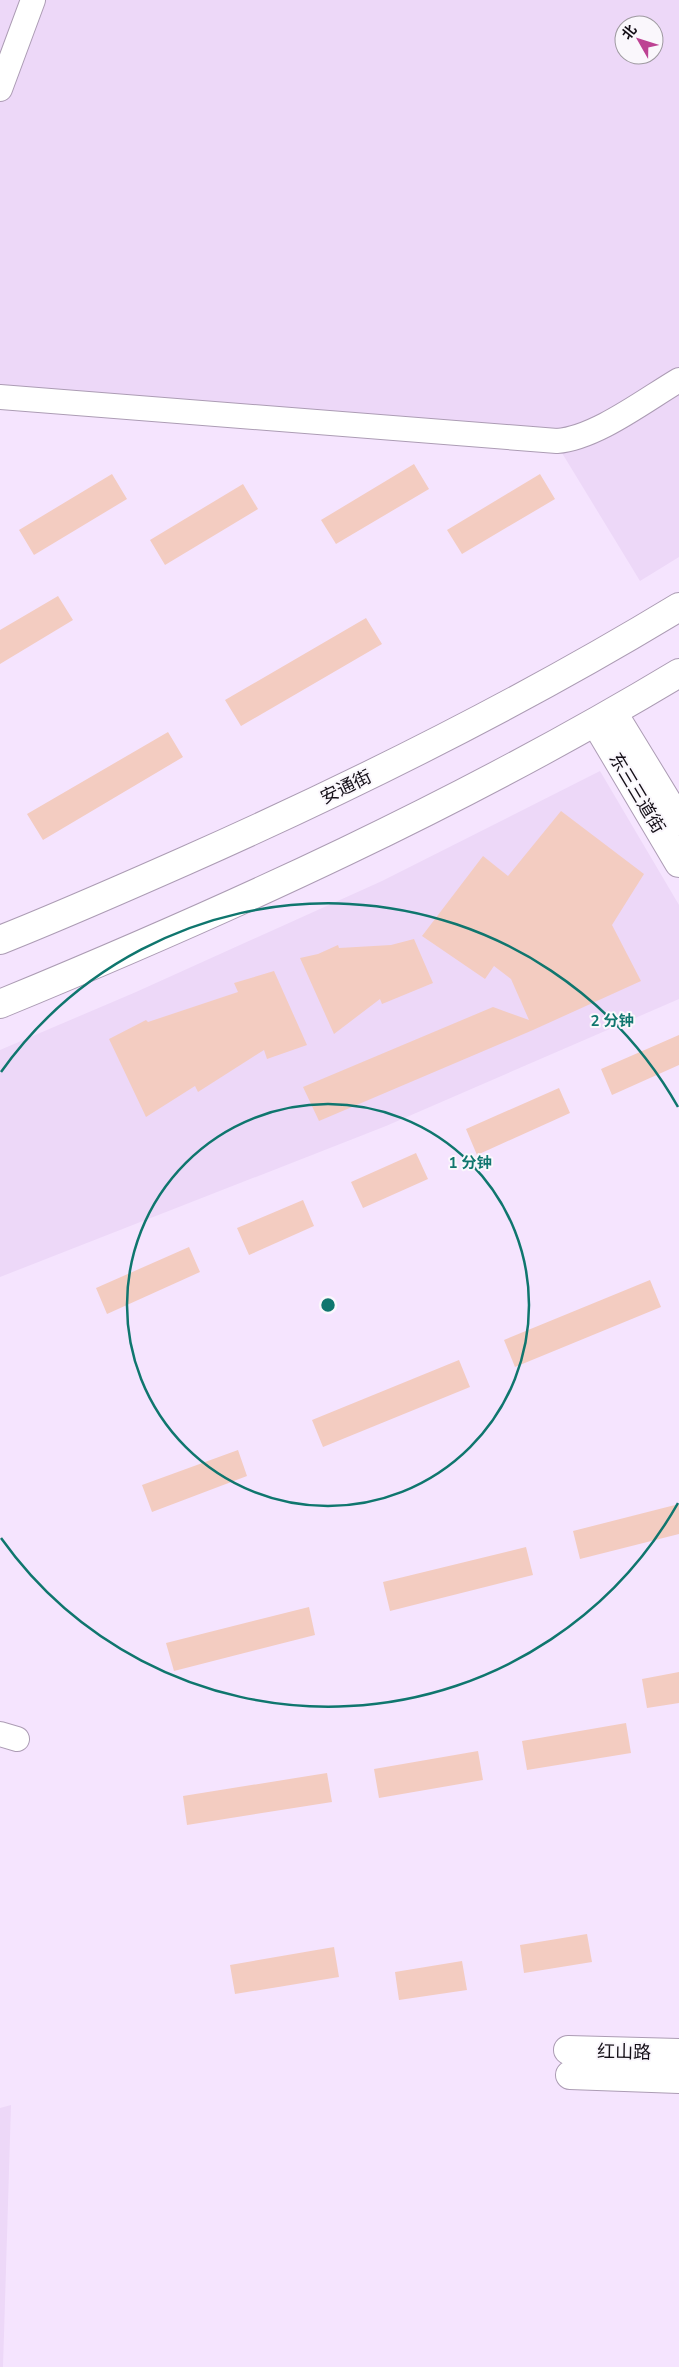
<svg xmlns="http://www.w3.org/2000/svg" width="679" height="2367" font-family="'Nunito Sans','Noto Sans SC',sans-serif">
  <style>
    .built { fill: #edd8f8; fill-rule: evenodd }
    .building { fill: #f3ccc1 }
    .lines { fill: none; stroke-linecap: round; stroke-linejoin: round }
    .minor-casing { stroke: #ac9cb4; stroke-width: 26 }
    .major-casing { stroke: #ac9cb4; stroke-width: 30 }
    .minor { stroke: #fff; stroke-width: 24 }
    .major { stroke: #fff; stroke-width: 28 }
    .ring { fill: none; stroke: #0f766e; stroke-width: 2.5 }
    .labels { text-anchor: middle; stroke-width: 4; stroke-linejoin: round; paint-order: stroke }
    .street-label { font-size: 18px; fill: #130e16; stroke: #faf7fc }
    .centre { fill: #0f766e; stroke: #faf7fc; stroke-width: 2.5 }
    .ring-label { font-size: 15px; text-anchor: middle; font-weight: bold; fill: #0f766e; stroke: #faf7fc; stroke-width: 4; stroke-linejoin: round; paint-order: stroke }
  </style>
  <rect width="100%" height="100%" fill="#f5e4fe"/>
  <path class="built" d="M0,0H679V557L640,581L562,453L0,404ZM624,25H654V55H624Z
    M600,771L679,905V999L386,1126L0,1277V1050L136,992L382,881Z
    M11,2105L3,2367H0V2108Z"/>
  <path class="building" d="M414,464L429,489L336,544L321,520Z
    M112,474L127,499L34,555L19,530Z
    M540,474L555,499L462,554L447,530Z
    M243,484L258,509L165,565L150,540Z
    M58,596L73,620L0,664V630Z
    M366,618L382,644L241,726L225,700Z
    M168,732L183,757L43,840L27,814Z
    M561,811L644,874L612,925L641,981L533,1030L319,1121L303,1087L493,1007L529,1020L511,979L494,966L485,979L422,936L483,856L508,876Z
    M414,939L433,983L382,1004L380,999L334,1034L300,958L318,954L338,945L339,948L391,945Z
    M274,971L307,1045L267,1059L264,1050L198,1092L195,1086L146,1117L109,1039L146,1020L148,1022L238,992L234,983Z
    M679,1035V1065L612,1095L601,1069Z
    M559,1088L570,1113L477,1155L466,1129Z
    M416,1153L428,1179L363,1208L351,1182Z
    M303,1200L314,1226L249,1255L237,1228Z
    M189,1247L200,1272L107,1314L96,1288Z
    M650,1280L661,1307L515,1367L504,1340Z
    M459,1360L470,1387L323,1447L312,1420Z
    M238,1450L247,1476L152,1512L142,1485Z
    M679,1504V1534L580,1559L573,1531Z
    M526,1547L533,1575L390,1611L383,1582Z
    M309,1607L315,1635L174,1671L166,1643Z
    M679,1672V1703L647,1708L642,1679Z
    M626,1723L631,1753L527,1770L522,1741Z
    M478,1751L483,1780L379,1798L374,1769Z
    M327,1773L332,1802L187,1825L183,1796Z
    M587,1934L592,1962L524,1973L520,1945Z
    M334,1947L339,1977L235,1994L230,1965Z
    M462,1961L467,1990L399,2000L395,1972Z"/>
  <g class="lines">
    <g class="minor-casing">
      <path id="minor" d="M0,89L33,0
        M0,397L557,441C596,438 645,400 679,380
        M0,1734L17,1739"/>
    </g>
    <g class="major-casing">
      <path id="major" d="M613,713L679,821
        M596,723L679,863
        M0,940C63,915 124,888 185,861C354,786 521,703 679,607
        M0,1004C233,908 463,803 679,673
        M568,2050L679,2053
        M570,2075L679,2079"/>
    </g>
    <use href="#minor" class="minor"/>
    <use href="#major" class="major"/>
  </g>
  <g class="ring">
    <circle cx="328" cy="1305" r="201"/>
    <path d="M678 1503A402 402 0 0 1 1 1538M1 1072A402 402 0 0 1 678 1107"/>
  </g>
  <g class="labels">
    <g class="street-label">
      <text transform="translate(346 787) rotate(-26)" y="6">安通街</text>
      <text transform="translate(637 793) rotate(59)" y="6">东三三道街</text>
      <text transform="translate(624 2052) rotate(1)" y="6">红山路</text>
    </g>
  </g>
  <circle cx="328" cy="1305" r="8" class="centre"/>
  <g class="ring-label">
    <text x="612" y="1026">2 分钟</text>
    <text x="470" y="1168">1 分钟</text>
  </g>
  <g transform="translate(639 40) rotate(309)"><circle r="24" fill="#faf7fc" stroke="#9e9aa0"/>
  <path d="M0-4L9 19L0 12L-9 19Z" fill="#bd4293"/>
  <text y="-8" font-size="14" font-weight="bold" text-anchor="middle" fill="#130e16">北</text>
  </g>
</svg>
